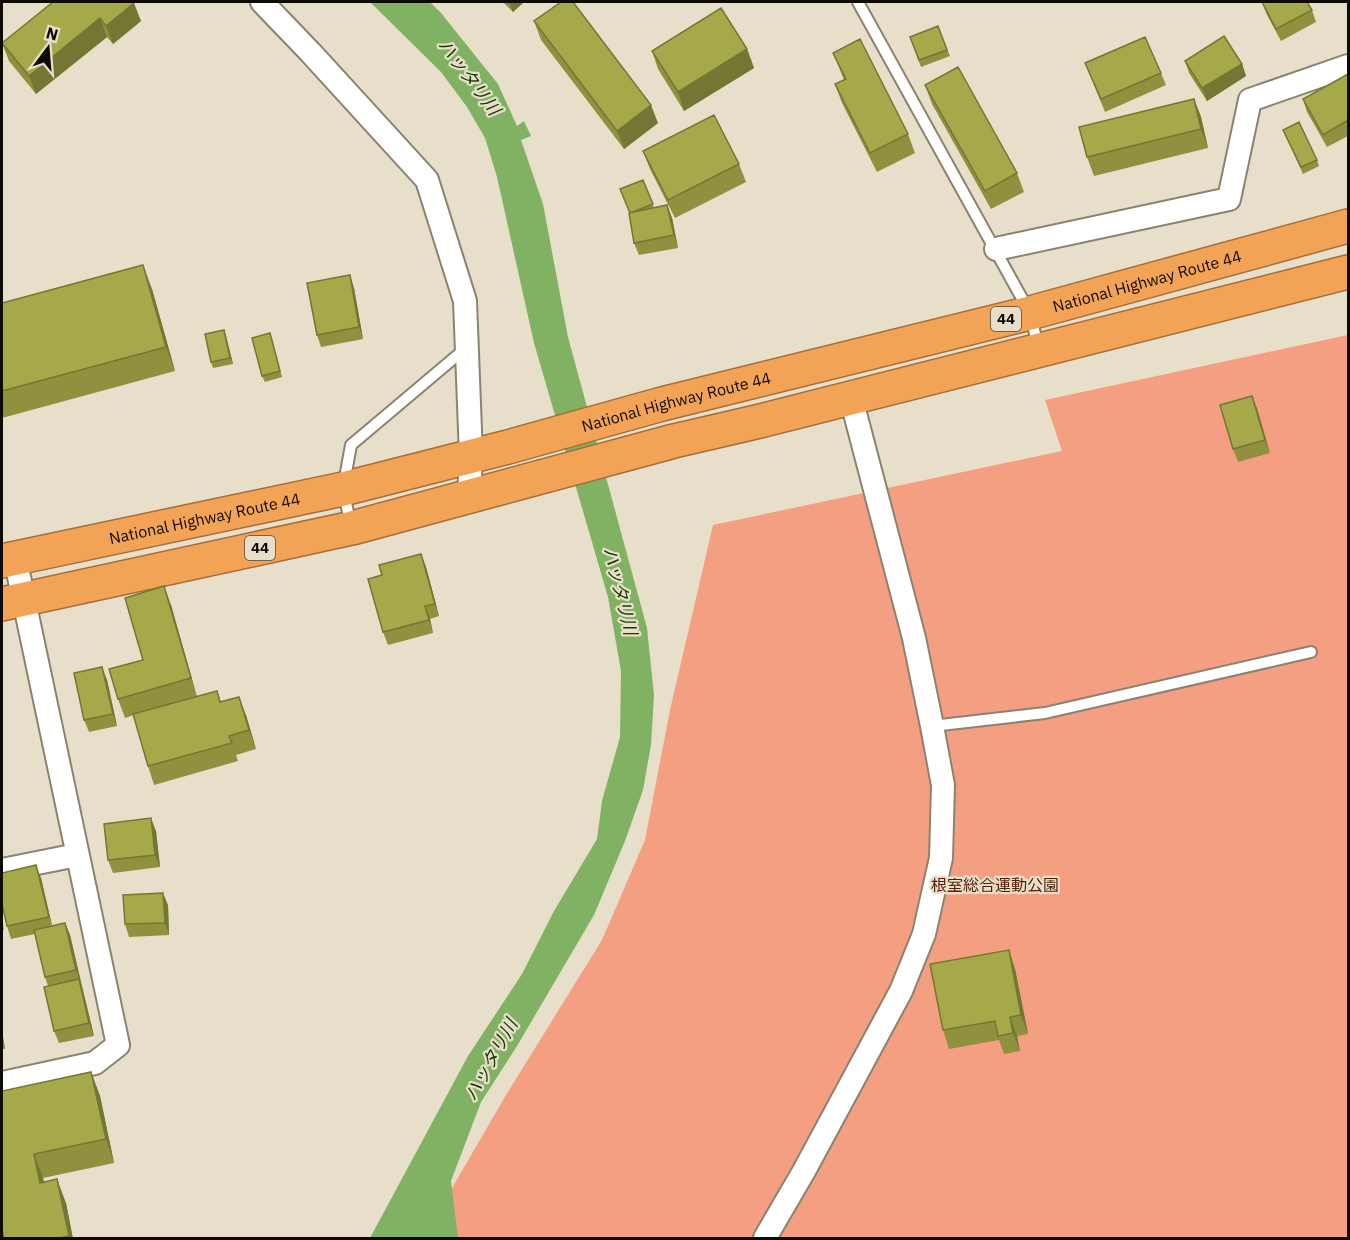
<svg xmlns="http://www.w3.org/2000/svg" width="1350" height="1240" font-family="'IBM Plex Sans','Noto Sans JP',sans-serif">
  <style>
    .green { fill: #f49e82 }
    .water { fill: #81b263 }
    .lines { fill: none; stroke-linecap: round; stroke-linejoin: round }
    .lane-casing { stroke: #8b8370; stroke-width: 14 }
    .street-casing { stroke: #8b8370; stroke-width: 26 }
    .highway-casing { stroke: #a36e3a; stroke-width: 36 }
    .lane { stroke: #fff; stroke-width: 10 }
    .street { stroke: #fff; stroke-width: 22 }
    .highway { stroke: #f3a356; stroke-width: 33 }
    .wall { fill: #8f913f }
    .shaded-wall { fill: #747633 }
    .building { fill: #a6a949; stroke: #747633; stroke-width: 1.5 }
    .labels { text-anchor: middle; stroke-width: 4.5; stroke-linejoin: round; paint-order: stroke }
    .shield { fill: #e8dfca; stroke: #4f4b40; stroke-width: 1.5 }
    .shield-label { font-size: 15px; font-weight: bold; fill: #0e0b05 }
    .street-label { font-size: 16px; fill: #0e0b05; stroke: #e8dfca }
    .park-label { font-size: 16px; fill: #541c07; stroke: #e8dfca }
    .water-label { font-size: 18px; font-style: italic; fill: #183600; stroke: #e8dfca }
  </style>
  <rect width="100%" height="100%" fill="#e8dfca"/>
  <path class="green" d="M1348,335V1238H423L506,1095L602,940L645,840L670,710L713,525L1062,451L1045,400Z"/>
  <path class="water" d="M370,2H430L441,13L498,84L517,126L524,121L531,136L521,140L543,204L568,337L647,628L654,695L651,745L643,790L625,841L594,915L517,1046L481,1102L451,1181L458,1238H370L468,1056L522,974L554,911L597,839L602,801L620,737L621,671L608,597L534,343L497,177L485,138L467,107L441,72Z"/>
  <g class="lines">
    <g class="lane-casing">
      <path id="lane" d="M858,2L1014,284L1030,313L1038,346
        M351,526L343,489L351,445L466,348
        M932,726L1045,713L1311,652"/>
    </g>
    <g class="street-casing">
      <path id="street" d="M262,2L311,53L427,180L465,301L471,456L469,497
        M996,249L1229,199L1250,100L1348,66
        M2,870L77,855
        M2,1083L95,1063L118,1045L15,558
        M765,1238L804,1171L901,991L924,934L941,858L943,785L932,726L914,638L851,398"/>
    </g>
    <g class="highway-casing">
      <g id="highway">
        <path id="s1" d="M2,561L343,489L508,447L662,404L1030,313L1348,226"/>
        <path d="M2,604L352,528L674,441L756,422L1348,272"/>
      </g>
    </g>
    <use href="#lane" class="lane"/>
    <use href="#street" class="street"/>
    <use href="#highway" class="highway"/>
  </g>
  <path class="wall" d="M53,2L141,21L113,44L107,37L36,94L9,61L2,43Z
    M503,2H524L513,12Z
    M1262,2L1312,10L1316,22L1281,41L1267,15Z
    M534,21L658,123L624,149L541,40Z
    M938,26L950,56L921,67L910,37Z
    M747,49L754,68L684,111L658,69L652,51Z
    M833,53L908,134L915,153L877,172L842,103L835,84L844,80Z
    M1185,61L1242,64L1246,76L1207,101L1189,73Z
    M1085,63L1161,73L1166,85L1105,112Z
    M1348,74V136L1327,147L1307,112L1303,99Z
    M925,85L1017,173L1024,192L991,209L932,104Z
    M1194,99L1201,117L1208,148L1094,176L1087,157Z
    M1283,130L1317,160L1319,166L1303,174Z
    M643,151L739,164L746,182L675,218L650,169Z
    M643,180L654,208L667,205L672,218L678,248L639,255L634,243L630,213Z
    M354,288L363,339L321,347L317,335Z
    M152,289L175,371L2,418V303Z
    M224,330L233,364L213,368L211,362Z
    M272,339L282,377L265,382L262,376Z
    M1252,396L1270,453L1238,462L1233,449Z
    M421,554L426,567L439,616L430,619L433,633L388,645L383,632L382,575Z
    M171,605L197,697L217,691L221,702L246,715L256,749L236,755L238,761L154,785L148,766L134,715L125,718L118,699L143,660Z
    M107,680L117,726L89,732L84,720Z
    M156,831L160,867L113,873L108,860Z
    M41,878L52,926L65,923L70,935L94,1036L59,1043L54,1031L48,986L45,977L35,934L11,939L7,926Z
    M168,905L169,935L129,937L125,924Z
    M2,916L4,930H2Z
    M1015,969L1028,1034L1017,1036L1020,1051L1004,1054L999,1040L949,1049L943,1030Z
    M2,1032L5,1049H2Z
    M91,1072L100,1096L114,1163L43,1178L44,1182L66,1203L73,1239H2V1091Z"/>
  <path class="shaded-wall" d="M509,2H524L513,12Z
    M134,3L141,21L113,44L106,26Z
    M100,18L107,37L36,94L29,76Z
    M747,49L754,68L684,111L678,92Z
    M1242,64L1246,76L1207,101L1202,88Z
    M1194,99L1201,117L1208,148L1201,129Z
    M651,105L658,123L624,149L617,131Z
    M667,205L672,218L678,248L674,235Z
    M143,265L152,289L175,371L166,347Z
    M350,275L354,288L363,339L359,327Z
    M224,330L226,336L233,364L230,358Z
    M1252,396L1257,408L1270,453L1265,440Z
    M421,554L426,567L439,616L435,604Z
    M164,586L171,605L197,697L191,678Z
    M425,606L430,619L433,633L429,620Z
    M102,667L107,680L117,726L113,714Z
    M239,697L246,715L256,749L249,730Z
    M151,818L156,831L160,867L155,855Z
    M36,865L41,878L53,930L49,917Z
    M163,893L168,905L169,935L165,923Z
    M65,923L70,935L81,983L76,970Z
    M1009,950L1015,969L1028,1034L1021,1015Z
    M79,979L83,991L94,1036L89,1023Z
    M1010,1017L1017,1036L1020,1051L1013,1033Z
    M2,1032L5,1049L2,1040Z
    M91,1072L100,1096L114,1163L106,1139Z
    M34,1154L43,1178L49,1207L40,1183Z
    M57,1179L66,1203L73,1239H70L69,1236Z"/>
  <path class="building" d="M53,2H134V3L106,26L100,18L29,76L2,43Z
    M561,2H573L651,105L617,131L534,21Z
    M1262,2H1307L1312,10L1276,29Z
    M721,8L747,49L678,92L652,51Z
    M938,26L947,50L919,60L910,37Z
    M1224,36L1242,64L1202,88L1185,61Z
    M1145,37L1161,73L1101,99L1085,63Z
    M860,39L908,134L870,153L835,84L846,79L833,53Z
    M958,67L1017,173L985,191L925,85Z
    M1348,74V120L1323,135L1303,99Z
    M1194,99L1201,129L1087,157L1079,127Z
    M714,115L739,164L668,200L643,151Z
    M1299,122L1317,160L1301,167L1283,130Z
    M643,180L653,204L630,213L620,189Z
    M667,205L674,235L634,243L629,213Z
    M143,265L166,347L2,391V303Z
    M350,275L359,327L317,335L307,283Z
    M224,330L230,358L211,362L205,334Z
    M270,333L280,371L262,376L252,338Z
    M1252,396L1265,440L1233,449L1220,405Z
    M421,554L435,604L425,606L429,620L383,632L368,579L382,575L379,565Z
    M164,586L191,678L118,699L109,669L143,660L125,598Z
    M102,667L113,714L84,720L74,673Z
    M217,691L220,702L239,697L249,730L229,736L232,743L148,766L133,714Z
    M151,818L155,855L108,860L104,824Z
    M36,865L49,917L7,926L2,904V873Z
    M163,893L165,923L125,924L123,895Z
    M65,923L76,970L45,977L34,930Z
    M1009,950L1021,1015L1010,1017L1013,1033L998,1036L995,1021L943,1030L930,964Z
    M79,979L89,1023L54,1031L44,987Z
    M91,1072L106,1139L34,1154L40,1183L57,1179L69,1236L54,1239H4L2,1229V1091Z"/>
  <g class="labels">
    <g class="shield">
      <rect x="991" y="307" width="30" height="24" rx="4.5"/>
      <rect x="245" y="536" width="30" height="24" rx="4.5"/>
    </g>
    <g class="shield-label">
      <text x="1006" y="324">44</text>
      <text x="260" y="553">44</text>
    </g>
    <g class="street-label">
      <text dy="6" stroke="none"><textPath href="#s1" startOffset="1179">National Highway Route 44</textPath></text>
      <text dy="6" stroke="none"><textPath href="#s1" startOffset="693">National Highway Route 44</textPath></text>
      <text dy="6" stroke="none"><textPath href="#s1" startOffset="207">National Highway Route 44</textPath></text>
    </g>
    <g class="park-label">
      <text x="995" y="891">根室総合運動公園</text>
    </g>
    <g class="water-label">
      <text transform="translate(469 77) rotate(53)" y="6">ハッタリ川</text>
      <text transform="translate(620 591) rotate(76)" y="6">ハッタリ川</text>
      <text transform="translate(491 1060) rotate(-61)" y="6">ハッタリ川</text>
    </g>
  </g>
  <rect width="1350" height="1240" fill="none" stroke="#0e0b05" stroke-width="6"/>
  <g transform="translate(48 48) rotate(16)" stroke="#e8dfca" stroke-width="4.5" paint-order="stroke">
  <path d="M0-4.5L10 22L0 15L-10 22Z" fill="#0e0b05"/>
  <text y="-9" font-size="16" font-weight="bold" text-anchor="middle" fill="#0e0b05">N</text>
  </g>
</svg>
